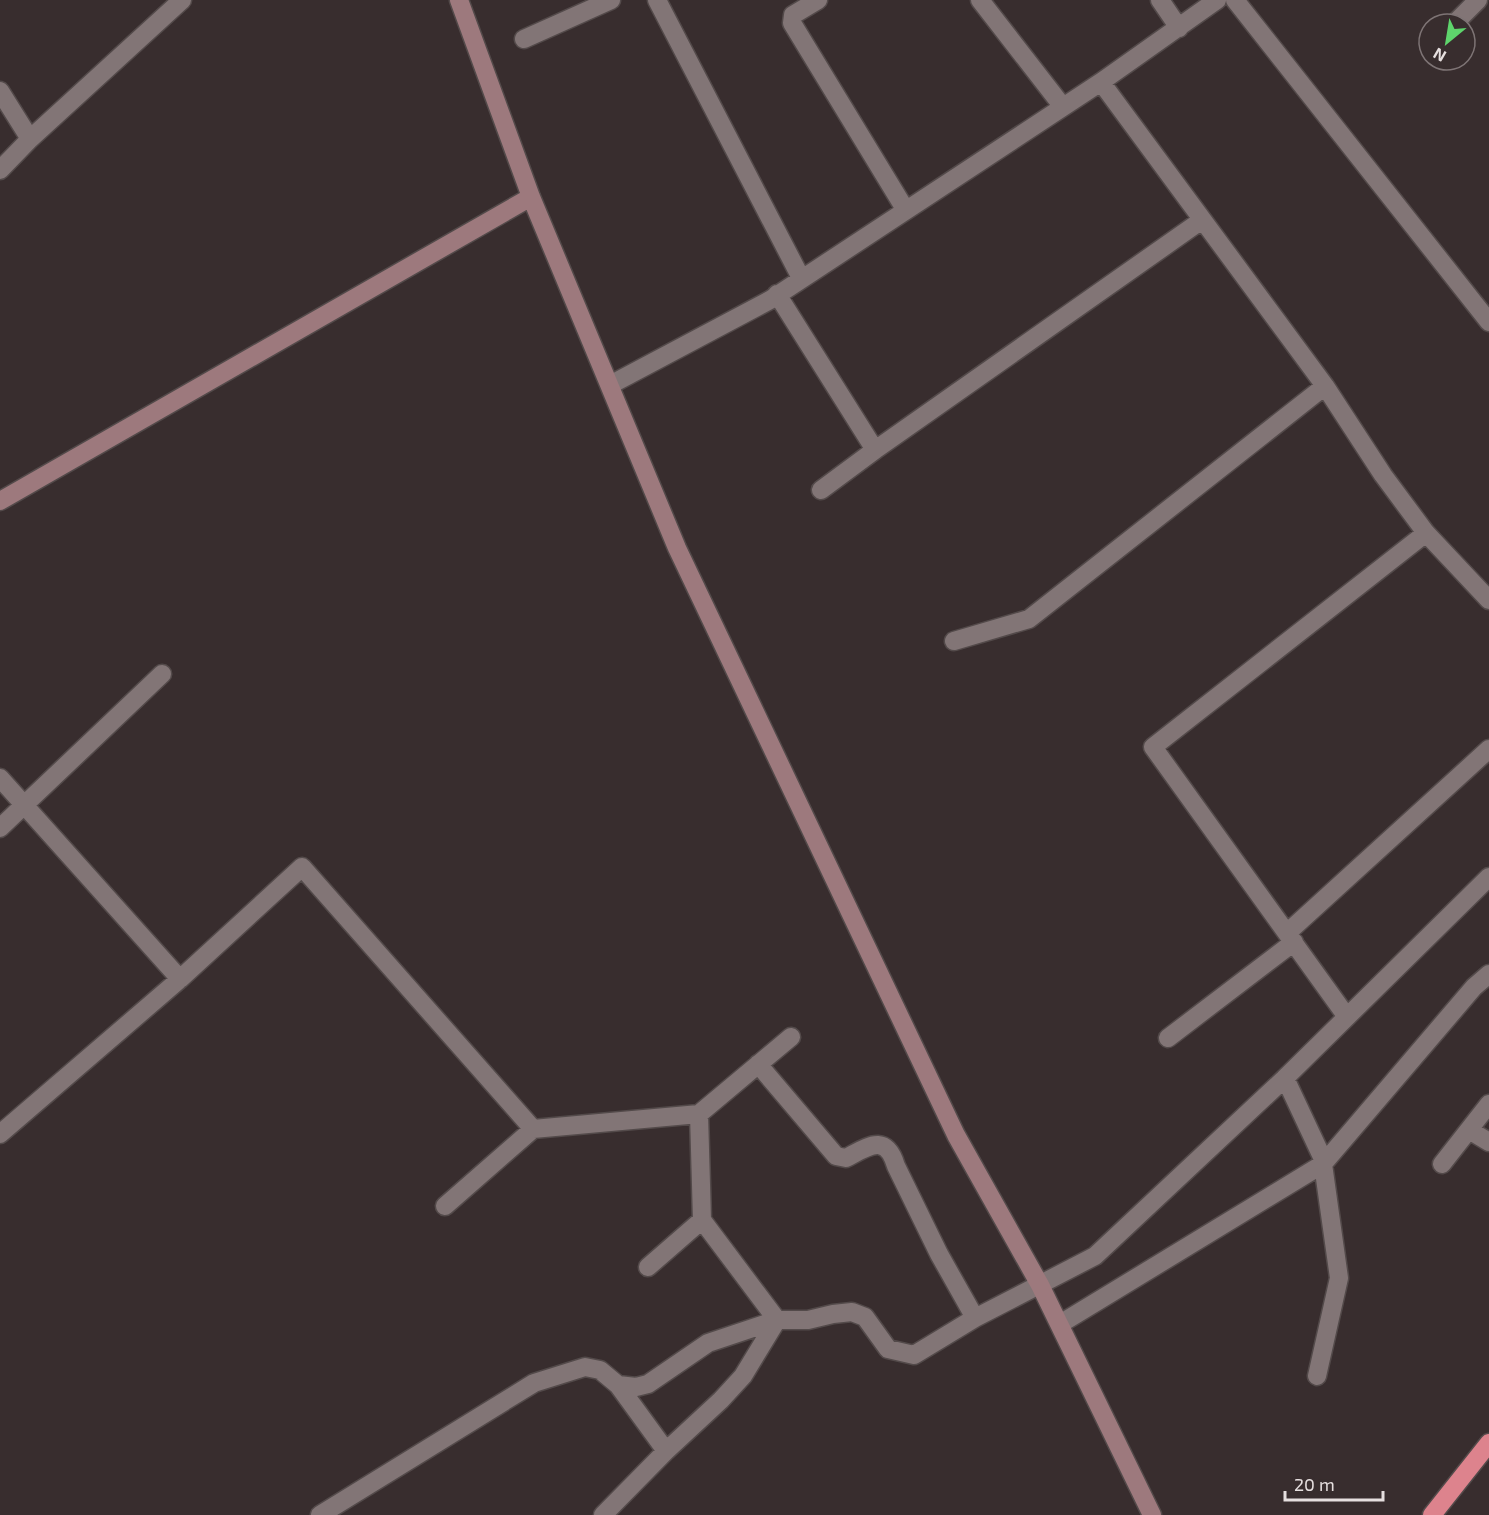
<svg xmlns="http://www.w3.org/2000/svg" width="1489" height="1515" font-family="'Exo 2',sans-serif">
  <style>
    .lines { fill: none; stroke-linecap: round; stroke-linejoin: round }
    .street-casing { stroke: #534a4a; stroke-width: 21 }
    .secondary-casing { stroke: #534a4a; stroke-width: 21 }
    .highway-casing { stroke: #534a4a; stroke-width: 21 }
    .street { stroke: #827576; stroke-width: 18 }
    .secondary { stroke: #9d797d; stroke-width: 18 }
    .highway { stroke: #dd838d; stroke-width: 18 }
  </style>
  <rect width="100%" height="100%" fill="#382d2e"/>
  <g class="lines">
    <g class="street-casing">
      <path id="street" d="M657,0L801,278
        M818,0L793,15L792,23L905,209
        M980,0L1063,107
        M1160,0L1179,28
        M1235,0L1489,322
        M1454,24L1478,0
        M524,39L611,0
        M1101,82L1325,386L1383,475L1426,533L1489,600
        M0,91L30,139
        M0,170L30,139L182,0
        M777,294L875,450L821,490
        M610,385L770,300L1101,82L1217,0
        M875,450L1202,220
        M954,641L1029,619L1325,386
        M0,778L180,979
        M0,828L162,674
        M1287,933L1489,749
        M1347,1017L1153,747L1426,533
        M1168,1038L1294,942
        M758,1064L836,1156L846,1158C869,1146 886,1133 896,1166L939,1254L975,1318
        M1285,1078L1322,1157L1339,1278L1317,1376
        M1469,1130L1489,1142
        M0,1134L180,979L302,867L533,1129L699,1114
        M1442,1164L1489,1104
        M445,1206L533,1129
        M648,1267L702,1220
        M1060,1324L1323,1164L1474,987L1489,974
        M618,1385L666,1451
        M320,1515L534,1383L585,1367L600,1370L618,1385L636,1387L648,1384L708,1343L777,1320H808L833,1314L852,1312L865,1317L888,1349L914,1355L975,1318L1095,1256L1285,1078L1489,877
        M603,1515L666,1451L721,1400L743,1376L777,1320L702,1220L699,1114L791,1037"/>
    </g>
    <g class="secondary-casing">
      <path id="secondary" d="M459,0L531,197L677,548L956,1135L1040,1285L1152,1515
        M0,501L531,197"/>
    </g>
    <g class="highway-casing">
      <path id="highway" d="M1432,1515L1489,1443"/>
    </g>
    <use href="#street" class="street"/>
    <use href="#secondary" class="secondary"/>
    <use href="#highway" class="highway"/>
  </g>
  <g transform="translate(1447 42) rotate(210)"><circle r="28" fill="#382d2e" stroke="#7e7475" stroke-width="1.5"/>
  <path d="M0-4.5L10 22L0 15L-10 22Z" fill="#5ed56c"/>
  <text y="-9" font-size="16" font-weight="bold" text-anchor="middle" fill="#e6dfdf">N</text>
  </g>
  <path d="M1285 1491v9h98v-9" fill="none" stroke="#e6dfdf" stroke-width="3"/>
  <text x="1294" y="1491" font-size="18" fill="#e6dfdf" stroke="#382d2e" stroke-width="4.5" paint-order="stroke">20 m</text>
</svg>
